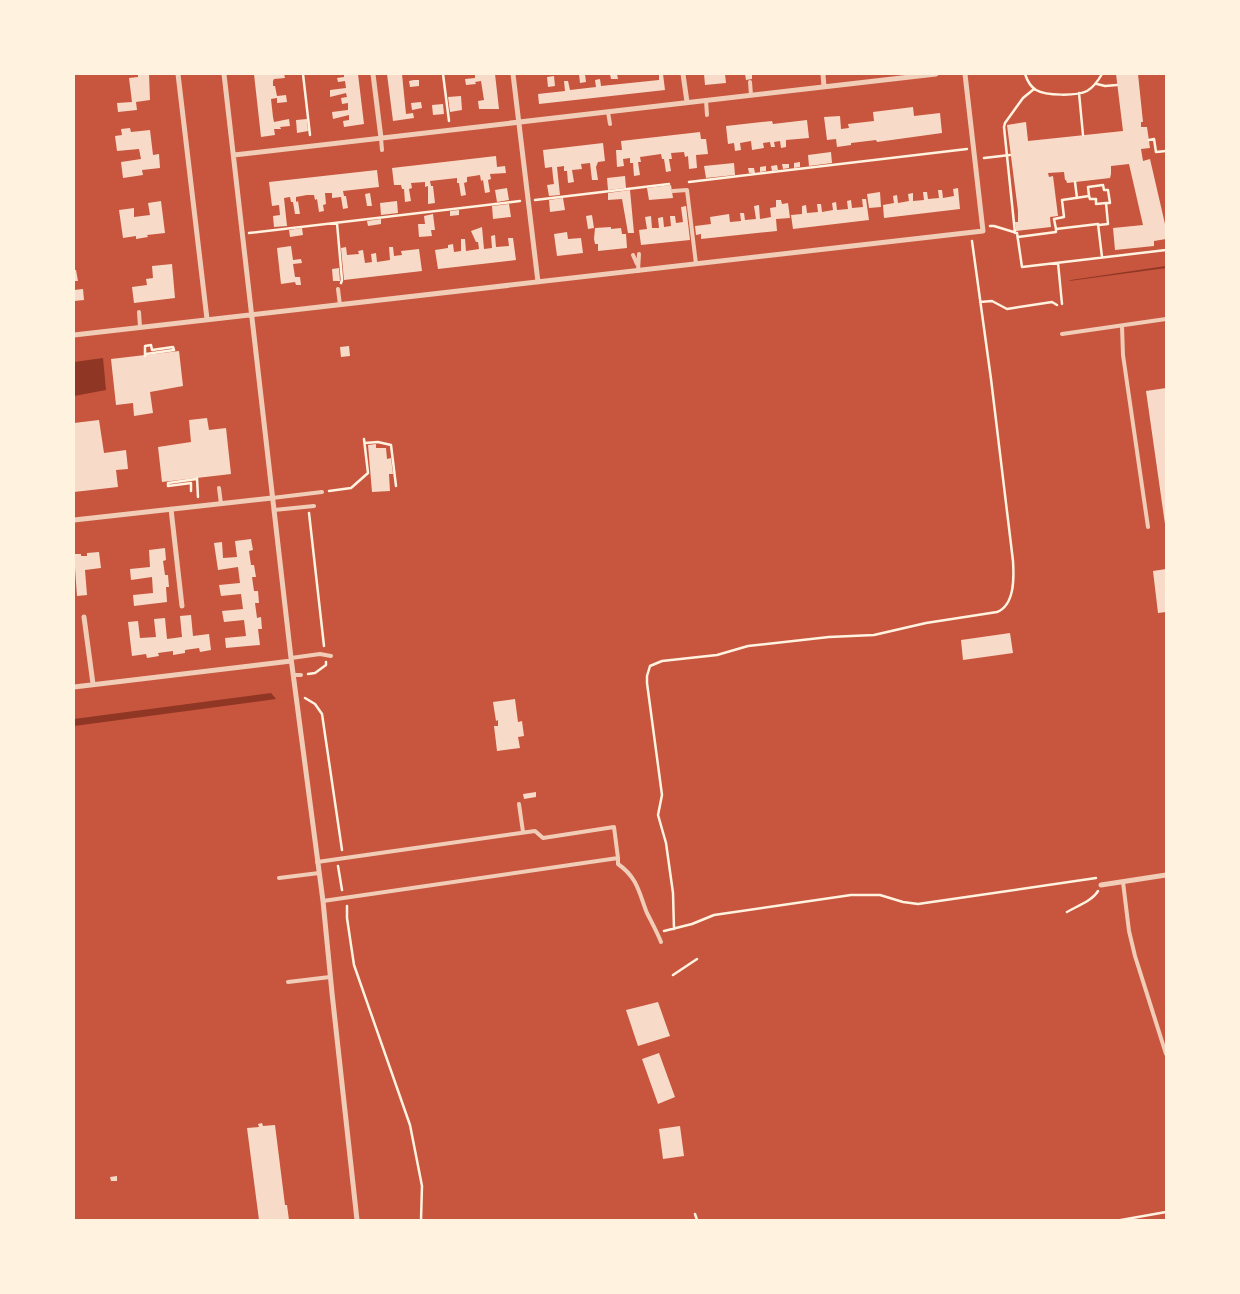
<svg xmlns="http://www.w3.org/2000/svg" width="1240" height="1294" font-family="'Titillium Web',sans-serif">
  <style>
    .water { fill: #8f3625 }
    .building { fill: #f7dbc8 }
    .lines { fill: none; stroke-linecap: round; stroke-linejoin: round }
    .path { stroke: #fff3e0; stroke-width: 2.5 }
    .service { stroke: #f1ccb7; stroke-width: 4 }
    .minor { stroke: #f1ccb7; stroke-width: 5 }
  </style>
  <rect width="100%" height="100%" fill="#c8553d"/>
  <path class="water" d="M1166,266V268L1069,281L1071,280Z
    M103,358L106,390L74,396V362Z
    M271,693L276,699L74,726V719Z"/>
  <path class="building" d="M138,74H149L150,100L136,102L137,110L118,112L117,103L132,102L129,78L138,77Z
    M254,74H284L285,78L274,79L273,81V86H275L277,96L286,95L287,102L277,103V98L271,99L273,117L274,122L289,119L290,126L280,127L281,129H274L275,135L261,137Z
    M344,74H358L364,124L344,127L343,121L349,120V115L333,119L332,112L348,110V103L342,104L341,98L347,97L346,93L330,97V90L346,88L345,81L338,82L337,78L344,77Z
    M387,74H402L406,114L413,113L414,118L393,121Z
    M480,74H495L499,109H479L478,101L484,100L481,81L475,82L476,84L466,85L465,79L475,78V75Z
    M579,74H585L586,82L580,83Z
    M610,74H617L618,79H611Z
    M659,74H663L665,90L539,104L538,94L565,91L564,81H568L570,90L596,87L595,80L600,79L601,86L659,80Z
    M704,74H725L726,83L705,85Z
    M745,74H752V79L746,80Z
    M1116,74H1138L1143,122H1141V127H1147L1150,148L1141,149L1143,161L1150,159L1165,224H1166V239L1154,241V246L1115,250L1113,228L1143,225L1129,164L1111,166V174L1110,178L1067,183L1066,180H1065L1064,172L1048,173L1049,177L1053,176L1058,216L1050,217L1051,227L1016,231L1015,222H1018V211L1007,125L1026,122L1028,141L1123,131Z
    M554,76L555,86L548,87L547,77Z
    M414,80H419V86L410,87L409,81Z
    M461,96L462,110L450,112L448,97Z
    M421,102L422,108L412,110L411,103Z
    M443,104L444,114L433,115L432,105Z
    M913,107L914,116L940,113L942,133L877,142L876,140L851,143V145L837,147L836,139L827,140L824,117L840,116L841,129L849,128L848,124L874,121L873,112Z
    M307,119L308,131L297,133L296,120Z
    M807,120L809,138L786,140V147L781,148L780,141L774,142L775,147H771L770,142L763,143L764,148L752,150L751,141L740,143L741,150L735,151L734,143L728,144L726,126L772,121L773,124Z
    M130,128L131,132L150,130L153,155L159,154L160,168L142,170L143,175L123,178L121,162L141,159L139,149L117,151L115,136L122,135L121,129Z
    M700,132L701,139H706L708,154L696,155L697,168L689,169L688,156L685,157L684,152L671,153L672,159H669L671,171L666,172L664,159H662L661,154L640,157L641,162H638L640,175L634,176L633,163H630V158L623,159L624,166L617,167L616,150H622L621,141Z
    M603,143L605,161L598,162L596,167L598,180H592L590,163L581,164L582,169L572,170L574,182L568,183L567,171H564V166L557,167L560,195L549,196L547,185L554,184L553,177L552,167L545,168L543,150Z
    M831,152L832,163L809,166L808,155Z
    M496,156L497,167L505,166L506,173L490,174L491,179L488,180L490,192L485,193L483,180L481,181L480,175L467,177V182L464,183L466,195L461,196L459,183H457V178L430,181L431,186H433L435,203L428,204V186L425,187V182L411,183L412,188L409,189L411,201L405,202L404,189H402L401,185H394L392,168Z
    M800,162V167L794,168V163Z
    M734,163L735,175L706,178L704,166Z
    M782,164H789V168L783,169Z
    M777,165L778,170L772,171L771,166Z
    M766,166V171L760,172V167Z
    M748,168H754L755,173H749Z
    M377,170L379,187L343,191L344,196H346L348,208L343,209L341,197L332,198V193H325L326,204L323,205L324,211L319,212L317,199L315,200L314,195H307L296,197V202L298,201L300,214H295L293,202H291L290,197L284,198L287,226L274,227L273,216L280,215L279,205L272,206L269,182Z
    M625,176L626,188L608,190L607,178Z
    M671,185L673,198L649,200L647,188Z
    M507,188L509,200L497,202L495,190Z
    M958,188L960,209L884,218L883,205L894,203L893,196L897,195L898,203L909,201L908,194L913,193V201L924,200L923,192H927L928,199L939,198L938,190H942L943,198L954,196L953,189Z
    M630,190L634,233H628L622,199L608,200V193Z
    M880,192L881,207L869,208L867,194Z
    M370,193L372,206H367L365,194Z
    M563,198L565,210L550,212L549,200Z
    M862,199H866L869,220L793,229L791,215L802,214V206L806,205L807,213L818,212L817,204H821L822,212L833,210L832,203L836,202L837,210L848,209L847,201L851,200L852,208L863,207Z
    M776,200H781L782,204L788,203L790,218L776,219L777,231L701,239V234L696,235L695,226L711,224L710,217L729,214L730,222L741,221L740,213H744L745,220L756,219L754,206L759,205L760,219L771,217L770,208L776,207Z
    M161,201L165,233L147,235L148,237L136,239V236L123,238L119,210L134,208V217L150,215L148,203Z
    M397,201L398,213L381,215L380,203Z
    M509,204L511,217L493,219L492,206Z
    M686,206L690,240L641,245L639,230L647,229L645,217L651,216L652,228H659L658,218L663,217L664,227L671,226L670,216H675L676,223L683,222L681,207Z
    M459,210V215L450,216V211Z
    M433,214L435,230H431L432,236L419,237L418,224H425L424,216Z
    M592,215L594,228L588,229L586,216Z
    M381,219V224L368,226L367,221Z
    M482,227L484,249L492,248L491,236L495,235L496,247L509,246L508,238H513L516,260L438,269L435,250L448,248V245L453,244L454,252L461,251V239H465L466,251L479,249L478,242H476L471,231Z
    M611,227V229L621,228L622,234H626L627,248L598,251V244H595L594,239L595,228Z
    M302,228L303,235L290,237L289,230Z
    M567,232L568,239L581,238L583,253L557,256L554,234Z
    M291,246L293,260L301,259L302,263L293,264L295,277H300L301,285H296L295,282L281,284L277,248Z
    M346,247L347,255L359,254L358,251L363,250L365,263L372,262L371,254L376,253L377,262L390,260L389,247H393L394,256L402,255L401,251L419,249L422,271L344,280L341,248Z
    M172,264L175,298L134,303L132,287L147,285L146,279L153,278L152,266Z
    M339,268L340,281H333L332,269Z
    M74,270H76L78,281H74Z
    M83,289L84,300L74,301V290Z
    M349,346L350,356L341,357L340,347Z
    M179,351L183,386L150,392L153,413L134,416L133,403L116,405L111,359Z
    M1166,388V524H1165L1146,391Z
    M207,418L209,430L226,428L231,474L162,482L158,447L191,442L189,420Z
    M99,420L104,453L126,450L128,469L116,470L118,487L74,492V423Z
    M376,444V448H386L387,459L391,458L393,474H389L390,491L372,492L368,445Z
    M251,539L253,550L249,551L251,565H254L256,577H252L254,591H258L259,603H255L257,618L261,617L262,629H258L260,645L226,648L225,638L246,636L244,620L224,622L222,611L243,609L241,594L221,596L219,585L240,583L238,567L218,570L214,543L222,542L223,558L237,557L235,541Z
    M165,548L166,560L163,561L165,575H168L169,587H166L167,602L134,606L133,595L153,593L152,577L131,580L130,569L150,567L149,550Z
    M99,552L101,568L85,570L87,595L77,596L74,554H81V556H87V553Z
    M1166,569V612L1158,613L1153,571Z
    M191,615L193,636L209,634L211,650L200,652L199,648L185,650V653L173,655V651L158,653L159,656L147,658L146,654L132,656L128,622L138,621L140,638L156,637L154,619L165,618L167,639L182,637L180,616Z
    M1010,633L1013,653L963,660L961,640Z
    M515,699L518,722L522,721L524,736L518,737L520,748L497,751L494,726H498V720L496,721L493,702Z
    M536,792V797L524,799L523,794Z
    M658,1002L670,1036L638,1046L626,1010Z
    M659,1053L675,1097L658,1104L642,1059Z
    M262,1123L263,1126L275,1125L285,1205H287L289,1220H259L247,1128L259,1127L258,1124Z
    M680,1126L684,1156L663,1159L659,1129Z
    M117,1176V1181H111L110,1177Z"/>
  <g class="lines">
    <path class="path" d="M303,74L310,135
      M443,74L449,121
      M1025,74C1027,80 1031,87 1036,90C1046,96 1077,96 1087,91C1094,87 1098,81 1102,74
      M1097,84L1105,86L1117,85
      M1079,93L1083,135
      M1149,140L1154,139L1156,152L1166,151
      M984,158L1010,155
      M689,182L967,149
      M1075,182L1077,198
      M1089,196L1088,187L1103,185L1104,190H1108L1110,203H1106
      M535,200L669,184
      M337,223L342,280L341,283
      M990,226H994L1017,233L1022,267L1166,250
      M1056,229L1054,219L1064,217L1062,200L1089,196L1090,199H1096V204L1106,203L1108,224L1099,225
      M249,233L520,201
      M1015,233L1004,127L1005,123L1023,98L1034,89
      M1018,237L1056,232V229L1098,224L1102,257
      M1058,263L1062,304
      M980,302L992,301L1007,309L1052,302L1057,305
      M145,356V346L151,345L152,350L173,347L174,350L146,354
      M365,443L378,442L391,445L396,486
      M197,478L198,497
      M191,491V483L168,486V483L196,479
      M329,491L351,488L368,473L364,439
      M309,513L324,646
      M308,674L315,673L326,665V662
      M305,698L315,704L322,714L342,850
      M338,866L342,890
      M347,906V918L354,965L410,1125L422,1186L421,1220
      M1067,912C1077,906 1092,901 1098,891
      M674,929L673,893L666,843L658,815L662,795L647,683V676L650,666L662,661L717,655L748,646L829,637L874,635L926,623L997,612C1015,605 1014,577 1013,561L991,379L972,241
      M664,931L692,924L714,915L851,895H880L903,902L918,904L1096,878
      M673,975L697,959
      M695,1214L697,1220
      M1121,1220L1166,1212"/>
    <path class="service" d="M750,82L751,95
      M706,100L707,115
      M608,112L610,124
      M381,138L382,150
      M673,191L687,190L696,264
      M633,255L637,264
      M638,271L639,254
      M338,289L340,305
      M139,312L140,327
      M1122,326L1123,355L1148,527
      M1062,334L1166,319
      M219,488L221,504
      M272,498L322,492
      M274,510L314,506
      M291,658L320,654L331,656
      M293,675H301
      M519,804L523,832
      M317,862L535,831L543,838L614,827L618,858
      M279,878L319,873
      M1123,882L1129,931L1135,956L1166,1054
      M323,901L618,858V864C638,878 639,893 647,913C652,923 657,932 661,942
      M288,982L330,977"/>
    <path class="minor" d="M178,74L207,319
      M224,74L291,658L323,901L332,993L357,1220
      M373,74L381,138
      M513,74L538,282
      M683,74L687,102
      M823,74L824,87
      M234,155L936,74
      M74,335L983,231L965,74
      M171,509L182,606
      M74,520L272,498
      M84,617L93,684
      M74,687L291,661
      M1101,885L1166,875"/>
  </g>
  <rect width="1240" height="1294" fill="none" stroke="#fff3e0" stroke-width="150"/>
</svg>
